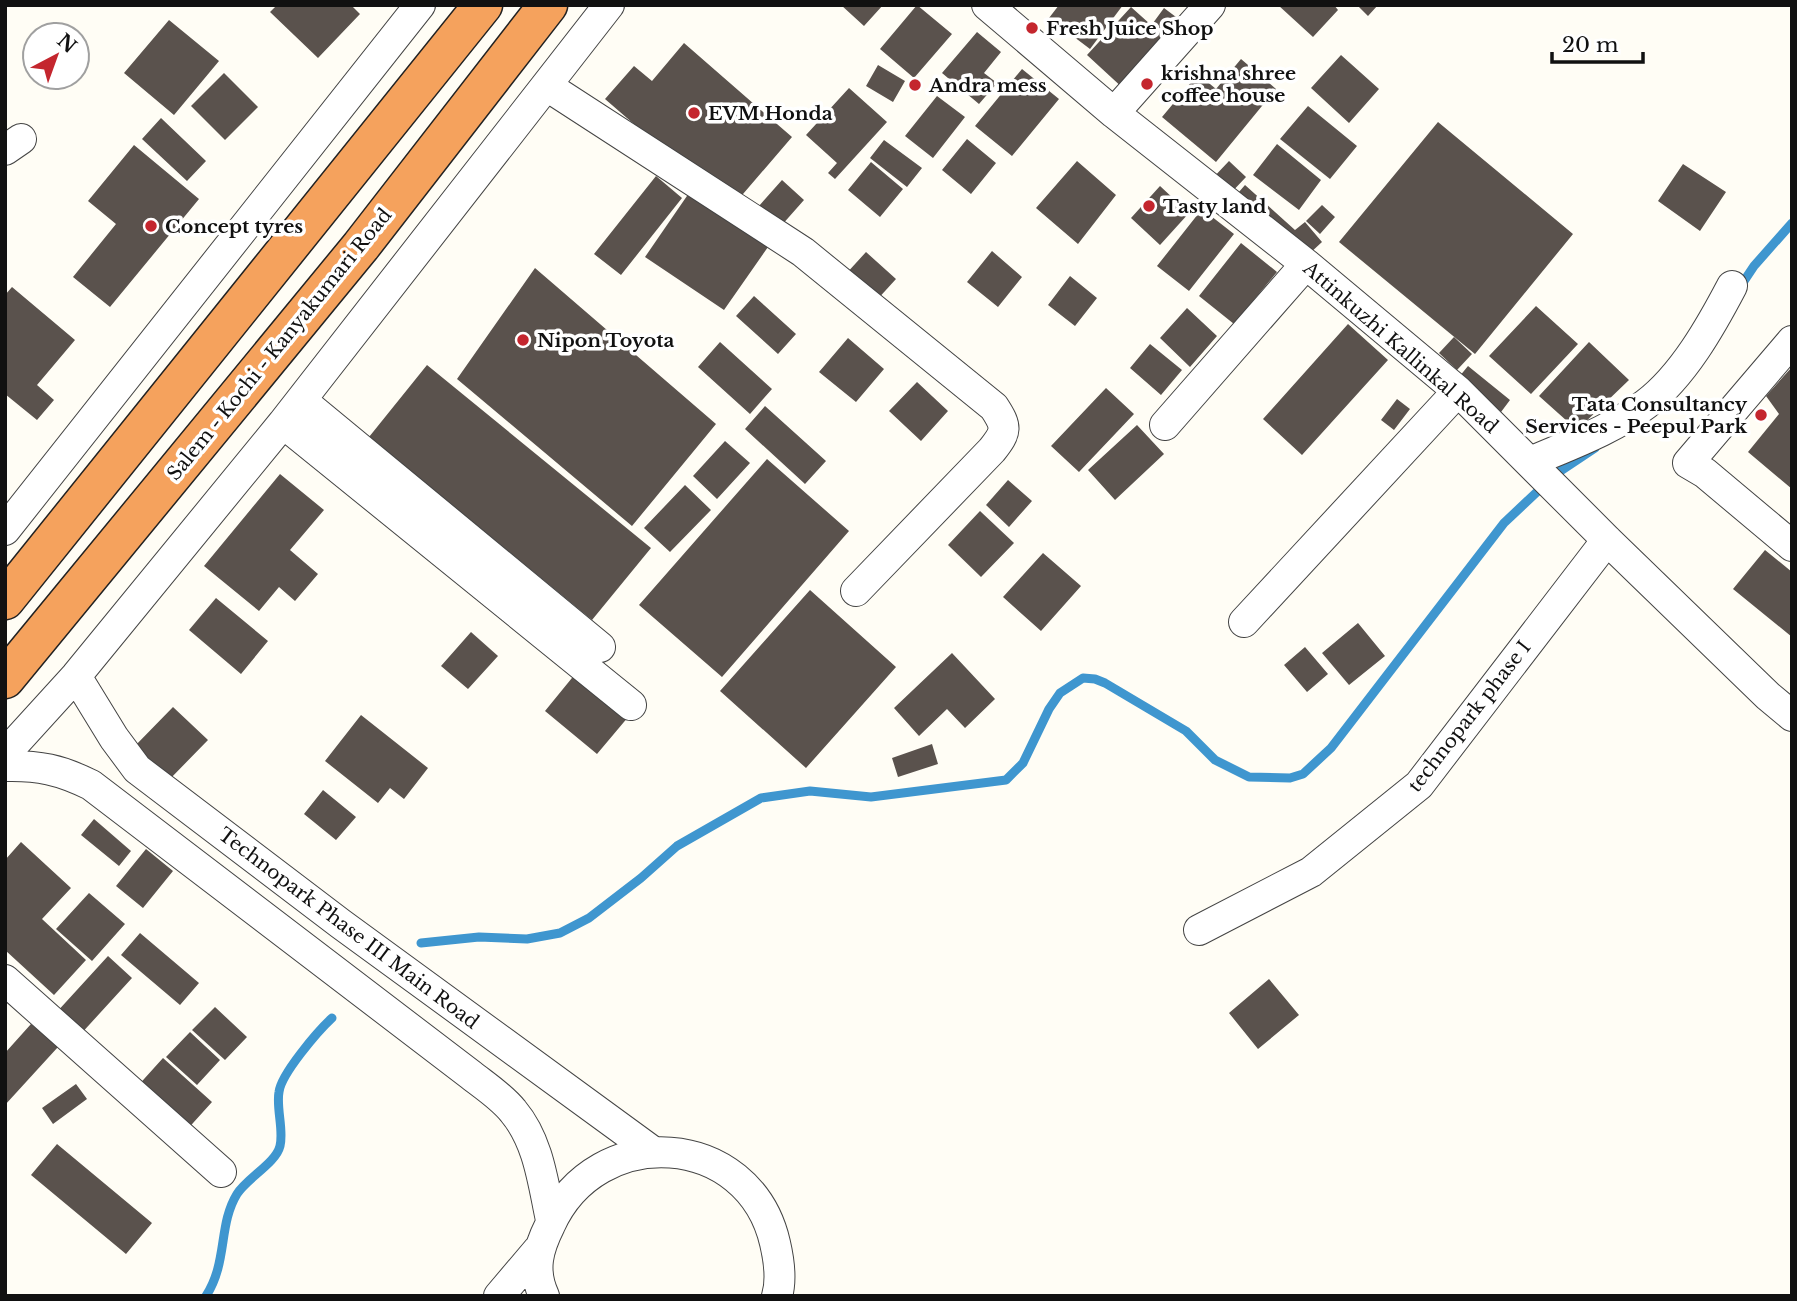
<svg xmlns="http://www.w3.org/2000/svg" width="1797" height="1301" font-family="'Libre Baskerville',serif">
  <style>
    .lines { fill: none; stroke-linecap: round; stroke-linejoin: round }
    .stream { stroke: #3f96cf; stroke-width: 9 }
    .building { fill: #5a524d }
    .minor-casing { stroke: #444; stroke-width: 32 }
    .highway-casing { stroke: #222; stroke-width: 41 }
    .minor { stroke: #fff; stroke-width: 30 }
    .highway { stroke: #f5a25d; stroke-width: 38 }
    .poi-dot { fill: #c4262e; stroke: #fff; stroke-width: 2.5 }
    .labels { text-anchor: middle; stroke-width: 7; stroke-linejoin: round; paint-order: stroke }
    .poi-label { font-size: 19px; font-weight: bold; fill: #111; stroke: #fff; text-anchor: start }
    .street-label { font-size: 19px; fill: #111; stroke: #fff }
  </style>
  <rect width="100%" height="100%" fill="#fffdf5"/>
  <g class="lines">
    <path class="stream" d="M1740,287L1754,266L1792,223
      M421,943L479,937L527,939L560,933L589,918L641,878L677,846L761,798L810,791L871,797L1006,780L1023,763L1049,709L1060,693L1083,678L1095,679L1105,683L1186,731L1215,760L1249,777L1290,778L1303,774L1331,748L1504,523L1556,474L1595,448
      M206,1296C228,1262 218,1225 237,1194C247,1178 276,1163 280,1146C284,1130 276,1108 279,1092C281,1074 318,1031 332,1018"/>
  </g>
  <path class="building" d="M277,5H351L360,14L318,58L270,12Z
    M841,5H883L864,26Z
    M917,5L952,34L914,78L880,49Z
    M1059,5H1123L1090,49L1049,18Z
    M1278,5H1334L1338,10L1313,37Z
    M1357,5H1378L1368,16Z
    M1131,7L1170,42L1125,90L1087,55Z
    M1164,8L1180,20L1168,35L1153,23Z
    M169,20L219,61L174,115L124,73Z
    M977,32L1001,52L984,73L997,83L979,104L942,73Z
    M684,43L792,137L731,208L605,99L634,66L652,81Z
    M1341,55L1379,89L1349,123L1311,88Z
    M1241,59L1276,89L1216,162L1162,117L1198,74L1216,89Z
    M878,65L905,81L893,102L866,86Z
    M1022,69L1059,99L1012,156L975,126Z
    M224,73L258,107L225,140L191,106Z
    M849,88L887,122L835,179L828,173L837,163L806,135Z
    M937,96L965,117L933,158L905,136Z
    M1308,106L1357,146L1330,179L1280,139Z
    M161,118L206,161L187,181L142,139Z
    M1438,122L1573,234L1475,354L1339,242Z
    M967,139L996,163L971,194L942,170Z
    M884,140L922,168L907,187L870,158Z
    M1277,144L1321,180L1299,210L1253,175Z
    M134,145L199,199L110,307L73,277L116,224L88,201Z
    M1077,161L1116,195L1078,244L1036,208Z
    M1229,161L1246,177L1228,196L1211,180Z
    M871,162L903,189L880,217L848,190Z
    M1683,164L1726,192L1700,231L1658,201Z
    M656,176L682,198L621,275L594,254Z
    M782,180L804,200L781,226L759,206Z
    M1245,185L1295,230L1305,222L1322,242L1309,254L1292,234L1282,245L1232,200Z
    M1160,186L1189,213L1160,245L1131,218Z
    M689,193L768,247L724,310L645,257Z
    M1322,205L1335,217L1320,234L1306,221Z
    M1202,209L1234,234L1189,291L1157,266Z
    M1241,243L1277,272L1234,324L1199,296Z
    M992,251L1022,277L998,307L967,282Z
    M866,252L896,279L875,302L845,275Z
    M535,268L716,424L632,526L457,379Z
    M1070,276L1097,298L1075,326L1048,305Z
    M12,287L75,340L37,385L54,400L37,420L5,394V295Z
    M754,296L796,334L778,354L736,316Z
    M1536,306L1578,344L1531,394L1489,356Z
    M1187,308L1217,336L1190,367L1160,338Z
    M1348,324L1388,360L1302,455L1263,419Z
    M1454,337L1472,354L1457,370L1439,353Z
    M848,338L884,369L856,402L819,372Z
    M720,342L772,389L750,414L698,367Z
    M1589,342L1629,380L1577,430L1539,396Z
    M1150,344L1182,370L1161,395L1130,368Z
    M427,365L651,548L592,620L369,437Z
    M1468,366L1510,400L1501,412L1459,377Z
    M1792,367V489L1748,452L1779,414L1766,396Z
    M917,382L948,411L921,441L889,411Z
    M1106,388L1134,414L1079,472L1051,446Z
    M1397,399L1410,409L1394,430L1381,420Z
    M765,406L826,461L805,484L745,429Z
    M1137,425L1164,454L1115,500L1088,470Z
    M725,441L750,463L717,499L693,476Z
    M767,459L849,531L722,677L639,605Z
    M280,474L324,510L290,550L318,574L295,601L279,587L259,611L204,566Z
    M1008,480L1032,501L1009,527L986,505Z
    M685,485L711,510L670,552L644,528Z
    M980,511L1014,543L981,577L948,545Z
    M1765,550L1792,572V637L1733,589Z
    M1043,553L1081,586L1041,631L1003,597Z
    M810,590L896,667L806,768L720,691Z
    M216,598L268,641L241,674L189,630Z
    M1358,623L1385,656L1349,685L1322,653Z
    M471,632L498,656L468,689L441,666Z
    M1305,647L1328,674L1307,692L1284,665Z
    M952,653L995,699L965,728L947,709L919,736L894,708Z
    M576,673L629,716L597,754L545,711Z
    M173,707L208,740L167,782L132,749Z
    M361,715L428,768L404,799L390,788L378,803L325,761Z
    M932,744L938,764L898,777L892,758Z
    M323,790L356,817L336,840L304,814Z
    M94,819L131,851L119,866L81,835Z
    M21,842L71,888L42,919L86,960L54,995L5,950V860Z
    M146,849L173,871L143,908L116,886Z
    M89,893L125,924L92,961L56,929Z
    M140,933L199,983L180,1005L121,955Z
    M108,956L132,978L79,1036L55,1014Z
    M1269,979L1299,1015L1258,1049L1229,1013Z
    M215,1007L247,1037L225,1060L192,1030Z
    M31,1024L58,1047L5,1105V1053Z
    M190,1032L220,1060L197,1085L166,1057Z
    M163,1058L212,1102L184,1133L135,1089Z
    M76,1084L87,1099L53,1124L42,1108Z
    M57,1144L152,1223L126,1254L31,1175Z"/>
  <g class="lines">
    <g class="minor-casing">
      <path id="minor" d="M987,5L1114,113L1306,264L1458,391L1607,540L1768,696L1792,716
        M547,86L803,252L994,407C1007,427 1007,431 992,450L856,591
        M1114,113L1210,5
        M5,150L21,139
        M1792,341L1688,463L1705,473L1792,546
        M301,400L600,647
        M283,423L631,705
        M1165,425L1306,264
        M1530,462C1569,445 1612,430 1646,404C1683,376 1711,326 1732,286
        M5,530L420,5
        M1244,622L1458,391
        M76,676L114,738L137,769L341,924L652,1151
        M5,754L76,676L283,423L609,5
        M5,766C38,765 61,770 91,785L471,1075C485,1086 502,1097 513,1111C539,1142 543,1183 551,1220
        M1199,930L1311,872L1419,785L1607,540
        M5,980L221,1172
        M499,1296L538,1250
        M544,1296C532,1270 538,1249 550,1225C597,1121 749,1130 775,1243C779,1260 782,1279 777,1296"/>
    </g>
    <g class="highway-casing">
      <path id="highway" d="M5,600L483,5
        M5,679L361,246L548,5"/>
    </g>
    <use href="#minor" class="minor"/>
    <use href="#highway" class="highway"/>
  </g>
  <g class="poi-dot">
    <circle cx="1032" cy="28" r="7"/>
    <circle cx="1147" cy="84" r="7"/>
    <circle cx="915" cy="85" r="7"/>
    <circle cx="694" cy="113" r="7"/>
    <circle cx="1149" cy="206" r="7"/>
    <circle cx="151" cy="226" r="7"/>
    <circle cx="523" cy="340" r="7"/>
    <circle cx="1761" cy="415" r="7"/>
  </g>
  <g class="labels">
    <g class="poi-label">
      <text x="1046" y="35">Fresh Juice Shop</text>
      <text x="1161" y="80">krishna shree<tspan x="1161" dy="22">coffee house</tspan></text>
      <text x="929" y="92">Andra mess</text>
      <text x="708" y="120">EVM Honda</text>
      <text x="1163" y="213">Tasty land</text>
      <text x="165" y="233">Concept tyres</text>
      <text x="537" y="347">Nipon Toyota</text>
      <text x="1747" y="411" text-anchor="end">Tata Consultancy<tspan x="1747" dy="22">Services - Peepul Park</tspan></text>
    </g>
    <g class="street-label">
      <text transform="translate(279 344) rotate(-51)" y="7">Salem - Kochi - Kanyakumari Road</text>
      <text transform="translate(1401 347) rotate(41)" y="7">Attinkuzhi Kallinkal Road</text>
      <text transform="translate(1469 716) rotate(-52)" y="7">technopark phase I</text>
      <text transform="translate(349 928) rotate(37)" y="7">Technopark Phase III Main Road</text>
    </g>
  </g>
  <rect width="1797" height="1301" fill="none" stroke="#111111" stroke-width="14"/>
  <g transform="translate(56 56) rotate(41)"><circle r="33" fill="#ffffff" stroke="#a0a0a0" stroke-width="2"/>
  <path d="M0-5L12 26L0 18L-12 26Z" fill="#c4262e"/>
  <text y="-10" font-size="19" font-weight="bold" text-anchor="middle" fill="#111111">N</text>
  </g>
  <path d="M1552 52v10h91v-10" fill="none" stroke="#111111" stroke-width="3.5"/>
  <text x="1562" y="52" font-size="21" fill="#111111" stroke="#ffffff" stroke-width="5" paint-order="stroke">20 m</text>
</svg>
